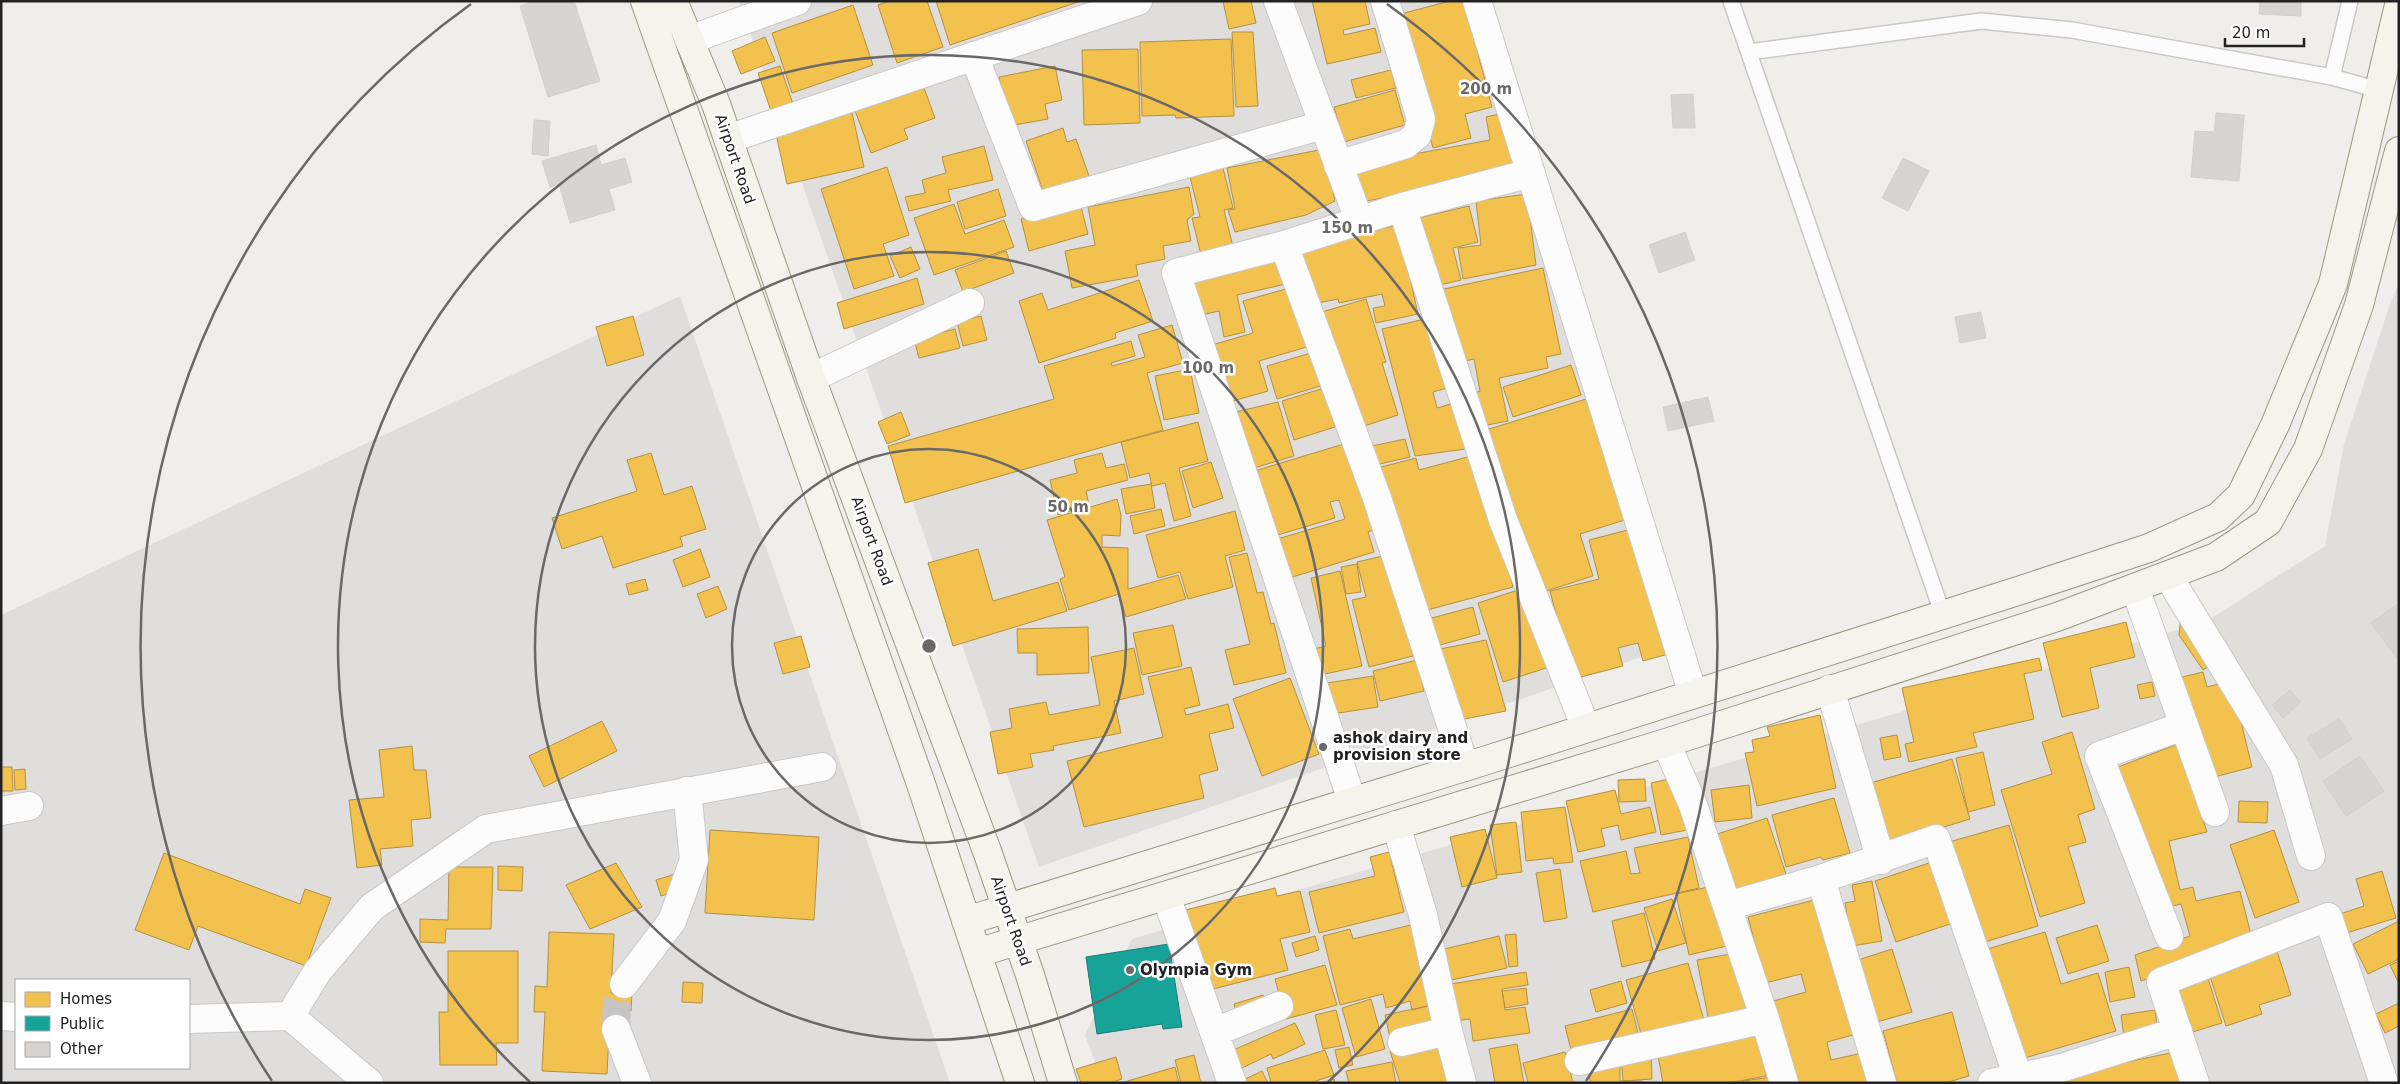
<svg xmlns="http://www.w3.org/2000/svg" width="2400" height="1084" font-family="'DejaVu Sans',sans-serif">
  <style>
    .residential { fill: #dfdedc; fill-rule: evenodd }
    .airport { fill: #e0deda }
    .homes { fill: #f2c14e; stroke: #b49141 }
    .public { fill: #17a398; stroke: #1a7c75 }
    .building { fill: #d7d4d2; stroke: #d3d0cc }
    .lines { fill: none; stroke-linecap: round; stroke-linejoin: round }
    .street-tunnel { stroke: #c7c5c3; stroke-width: 28; stroke-dasharray: 28 14; stroke-linecap: butt }
    .lane-casing { stroke: #c9c8c7; stroke-width: 18 }
    .street-casing { stroke: #c9c8c7; stroke-width: 30 }
    .secondary-casing { stroke: #999a82; stroke-width: 30 }
    .lane { stroke: #fdfcfc; stroke-width: 15 }
    .street { stroke: #fdfcfc; stroke-width: 28 }
    .secondary { stroke: #f4f4ed; stroke-width: 28 }
    .ring { fill: none; stroke: #6a6968; stroke-width: 2.5 }
    .poi-dot { fill: #6a6968; stroke: #fff; stroke-width: 2 }
    .labels { text-anchor: middle; stroke-width: 5; stroke-linejoin: round; paint-order: stroke }
    .street-label { font-size: 15px; fill: #222; stroke: #fff }
    .poi-label { font-size: 15px; font-weight: bold; fill: #222; stroke: #fff; text-anchor: start }
    .centre { fill: #6a6968; stroke: #fff; stroke-width: 2.5 }
    .ring-label { font-size: 15px; text-anchor: middle; font-weight: bold; fill: #6a6968; stroke: #fff; stroke-width: 5; stroke-linejoin: round; paint-order: stroke }
  </style>
  <rect width="100%" height="100%" fill="#f0eeeb"/>
  <path class="residential" d="M739,1H1486L1690,640L1039,867Z
    M680,296L950,1083H1V615ZM16,980H189V1068H16Z
    M2205,622L2363,879L2388,888L2399,903V1083H1103L1085,1035L1132,939Z"/>
  <path class="airport" d="M2399,284V903L2388,888L2363,879L2205,622L2325,546L2344,444L2391,301Z"/>
  <path class="homes" d="M889,1H927L943,47L897,63L878,5Z
    M936,1H1081L950,45Z
    M1223,1H1251L1256,23L1229,29Z
    M1312,1H1365L1370,24L1343,30L1344,35L1375,28L1381,52L1327,64Z
    M1450,1H1464L1492,107L1465,114L1471,138L1433,148L1397,15Z
    M853,5L873,65L792,93L772,33Z
    M1232,32H1253L1258,106L1236,107Z
    M765,37L775,61L741,74L732,51Z
    M1231,39L1234,116L1176,118L1175,115L1142,116L1140,42Z
    M1138,49L1140,123L1084,125L1082,50Z
    M780,66L793,104L771,111L758,73Z
    M1055,66L1062,100L1045,104L1048,119L1009,126L999,77Z
    M1391,70L1396,88L1356,98L1351,80Z
    M920,77L935,118L904,129L908,139L871,153L852,103Z
    M1395,90L1405,125L1344,142L1334,107Z
    M851,108L864,167L787,184L774,125Z
    M1504,113L1515,173L1356,203L1349,166L1490,140L1486,117Z
    M1063,128L1067,142L1076,139L1089,176L1043,191L1026,141Z
    M984,146L993,180L948,190L951,201L909,211L905,197L925,193L922,180L946,173L942,157Z
    M1324,149L1335,201L1306,215L1235,232L1228,210L1235,209L1227,168Z
    M887,167L909,235L883,244L894,276L854,289L821,189Z
    M1223,168L1233,208L1224,210L1235,255L1203,263L1192,218L1200,217L1190,177Z
    M1189,187L1194,214L1187,220L1191,241L1163,246L1165,259L1136,265L1138,276L1072,288L1065,251L1095,245L1088,207Z
    M998,189L1006,216L965,229L957,202Z
    M1527,194L1536,265L1463,279L1458,248L1481,245L1476,201Z
    M1080,203L1088,234L1029,251L1021,219Z
    M954,204L965,234L1004,220L1014,247L934,275L914,218Z
    M1469,206L1478,242L1453,248L1461,280L1435,286L1418,218Z
    M1398,225L1418,314L1376,323L1373,308L1385,306L1382,294L1339,303L1338,299L1313,304L1301,246Z
    M911,247L920,269L900,278L890,256Z
    M1006,251L1014,273L963,292L955,270Z
    M1280,259L1286,284L1237,295L1245,332L1224,337L1219,311L1193,317L1185,280Z
    M1543,268L1561,354L1546,357L1548,368L1499,378L1508,421L1482,426L1475,393L1480,391L1474,359L1455,363L1439,290Z
    M917,278L924,304L844,329L837,303Z
    M1139,280L1153,321L1115,333L1116,338L1039,363L1019,301L1042,293L1048,310Z
    M1293,287L1310,346L1259,361L1268,391L1222,404L1205,347L1253,333L1243,301Z
    M1366,299L1386,362L1382,363L1398,415L1358,428L1322,312Z
    M633,316L644,355L607,366L596,327Z
    M981,316L987,340L963,346L957,322Z
    M1429,318L1447,388L1433,392L1437,408L1454,403L1465,449L1415,456L1382,329Z
    M1172,325L1183,363L1147,373L1163,430L905,503L888,446L1054,399L1044,366L1131,341L1135,356L1111,363L1112,366L1145,357L1138,335Z
    M955,329L960,348L919,358L914,339Z
    M1314,352L1324,385L1277,399L1267,366Z
    M1571,365L1581,395L1513,417L1503,387Z
    M1190,369L1199,413L1164,420L1155,376Z
    M1324,388L1335,427L1294,440L1282,401Z
    M1586,399L1604,456L1628,519L1580,534L1593,576L1537,594L1486,430Z
    M1278,402L1294,456L1244,471L1231,413Z
    M901,412L910,435L887,444L878,422Z
    M1198,422L1208,461L1179,468L1191,516L1174,521L1165,483L1152,486L1149,473L1130,478L1121,442Z
    M1405,439L1410,457L1371,466L1367,447Z
    M1347,443L1376,529L1368,532L1374,552L1286,579L1274,540L1345,519L1339,500L1330,502L1335,518L1271,537L1251,472Z
    M651,453L664,495L692,486L706,529L680,537L683,546L613,568L602,536L562,549L552,518L637,491L627,460Z
    M1102,453L1106,468L1124,464L1128,480L1086,491L1089,505L1058,515L1050,480L1077,473L1074,460Z
    M1475,455L1486,487L1513,587L1416,613L1377,468L1416,458L1419,470Z
    M1211,462L1223,498L1193,508L1182,471Z
    M1151,484L1155,508L1126,514L1121,489Z
    M1117,499L1121,515L1120,536L1102,535V547L1128,548V589L1178,575L1186,599L1126,617L1119,594L1069,610L1060,579L1065,577L1047,520Z
    M1161,509L1165,526L1134,534L1130,516Z
    M1235,511L1245,550L1225,556L1233,587L1188,599L1180,572L1158,578L1146,535Z
    M1639,527L1672,653L1643,661L1638,643L1618,648L1623,666L1573,679L1550,591L1599,579L1589,540Z
    M700,549L710,577L683,587L673,560Z
    M978,549L993,601L1058,582L1067,611L953,646L928,563Z
    M1247,553L1257,593L1263,592L1271,624L1274,623L1286,673L1234,685L1225,650L1250,644L1229,557Z
    M1387,555L1413,656L1369,667L1352,600L1366,597L1357,562Z
    M1357,564L1361,592L1346,594L1341,567Z
    M1340,571L1362,666L1320,675L1314,649L1326,646L1311,578Z
    M645,579L648,590L629,595L626,584Z
    M718,586L727,609L706,618L697,594Z
    M1524,588L1549,667L1503,682L1478,603Z
    M1473,607L1480,634L1436,646L1428,619Z
    M2181,613L2215,662L2203,670L2179,635Z
    M2126,622L2135,657L2090,668L2099,708L2062,717L2043,643Z
    M1173,625L1182,666L1142,675L1133,633Z
    M1088,627L1089,673L1037,675V653H1018L1017,629Z
    M801,636L810,667L783,674L774,643Z
    M1486,640L1506,711L1454,721L1440,649Z
    M1134,648L1144,694L1114,701L1121,733L1053,746L1054,750L1030,754L1033,767L998,774L990,732L1012,728L1009,709L1046,702L1049,715L1100,705L1091,657Z
    M2039,658L2042,670L2024,674L2034,719L1973,733L1977,747L1909,762L1905,744L1914,742L1902,688Z
    M1417,660L1424,691L1380,701L1373,671Z
    M1191,667L1200,705L1184,709L1186,715L1228,704L1234,728L1209,734L1218,770L1199,775L1204,798L1084,827L1067,761L1163,737L1148,677Z
    M2203,672L2207,687L2231,681L2252,767L2207,779L2178,678Z
    M1373,676L1378,707L1332,714L1327,683Z
    M1290,678L1319,754L1262,776L1233,699Z
    M2152,682L2155,696L2140,699L2137,685Z
    M1820,715L1836,788L1757,806L1745,753L1754,752L1752,740L1770,736L1767,727Z
    M602,721L617,751L544,787L529,756Z
    M2072,732L2095,809L2078,815L2086,842L2068,847L2085,903L2040,917L2001,790L2052,774L2042,742Z
    M1897,735L1901,757L1884,760L1880,738Z
    M2178,744L2207,832L2169,841L2180,890L2193,887L2196,901L2240,891L2252,939L2141,981L2135,955L2190,936L2181,904L2165,908L2118,767Z
    M412,746L414,770H426L431,818L411,820L413,846L380,849L382,865L357,868L349,800L384,797L379,750Z
    M1983,752L1995,805L1968,812L1956,758Z
    M1952,759L1970,819L1882,846L1864,785Z
    M1,767H12L13,791H1Z
    M25,769L26,789L15,790L14,770Z
    M1677,777L1687,830L1661,835L1651,783Z
    M1645,779L1646,801L1619,802L1618,780Z
    M1749,785L1752,818L1715,822L1711,790Z
    M1615,790L1621,814L1650,807L1656,832L1621,840L1618,825L1601,829L1605,846L1578,852L1566,801Z
    M1834,798L1850,853L1823,860L1821,857L1786,867L1772,815Z
    M2239,801L2268,802L2267,823L2238,822Z
    M1565,807L1573,862L1554,864L1553,858L1526,861L1521,812Z
    M1767,818L1786,874L1729,892L1711,836Z
    M1516,822L1522,872L1497,875L1490,825Z
    M2009,825L2038,926L1978,944L1949,842Z
    M1485,829L1497,878L1462,887L1450,837Z
    M710,830L819,837L814,920L705,913Z
    M2274,830L2299,902L2255,918L2230,845Z
    M1688,837L1699,888L1593,912L1580,861L1626,851L1631,874L1640,873L1634,848Z
    M1389,852L1404,912L1319,933L1309,892L1375,876L1370,857Z
    M164,853L300,904L305,889L331,898L306,966L198,926L189,950L135,930Z
    M1935,861L1956,922L1896,942L1875,881Z
    M616,863L642,907L590,929L566,885Z
    M498,866L523,867L522,891L498,890Z
    M449,867H493L491,929H446L445,943L420,942V919L448,920Z
    M1560,869L1567,918L1544,922L1536,873Z
    M2382,871L2396,918L2343,934L2337,915L2364,906L2356,879Z
    M675,874L680,890L661,896L656,880Z
    M1872,881L1882,941L1852,946L1845,903L1855,901L1852,885Z
    M1713,886L1727,946L1689,955L1676,894Z
    M1275,888L1277,896L1300,891L1310,932L1280,939L1288,970L1205,991L1185,910Z
    M1672,899L1686,943L1658,951L1644,908Z
    M1818,899L1853,1035L1827,1042L1831,1060L1862,1053L1870,1083H1795L1773,1001L1806,992L1801,974L1765,983L1748,917Z
    M1644,913L1655,959L1622,967L1612,921Z
    M2399,921V959L2368,974L2353,944Z
    M1415,924L1435,1004L1412,1010L1410,1001L1386,1008L1383,994L1340,1005L1323,936L1350,929L1353,939Z
    M2097,925L2109,961L2068,974L2056,938Z
    M549,932L614,934L611,993L632,994L631,1011L610,1010L607,1074L542,1071L545,1012H534L535,986L547,987Z
    M2045,932L2061,984L2098,973L2116,1031L2018,1060L1984,950Z
    M1516,934L1518,966L1509,967L1505,935Z
    M1315,936L1319,950L1296,957L1292,943Z
    M1499,936L1507,968L1447,981L1440,950Z
    M2275,945L2291,995L2259,1005L2262,1014L2226,1026L2207,967Z
    M1892,949L1912,1012L1877,1022L1858,960Z
    M448,951H518V1043H496L497,1065H440L439,1012H448Z
    M1736,953L1749,1020L1710,1027L1697,960Z
    M2399,961V984L2390,965Z
    M1688,963L1705,1024L1643,1041L1626,980Z
    M1325,965L1337,1005L1286,1019L1275,979Z
    M2129,967L2135,997L2110,1002L2105,972Z
    M1526,972L1528,985L1502,989L1505,1010L1525,1007L1530,1033L1473,1041L1470,1019L1456,1021L1450,984Z
    M2206,972L2222,1023L2186,1034L2170,983Z
    M1621,981L1627,1003L1596,1012L1590,990Z
    M683,982L703,983L702,1003L682,1002Z
    M1526,988L1528,1004L1505,1008L1502,991Z
    M1263,995L1267,1009L1238,1018L1234,1004Z
    M1371,999L1385,1049L1356,1057L1342,1008Z
    M2399,1003V1026L2385,1033L2376,1014Z
    M1433,1005L1441,1031L1391,1042L1385,1015Z
    M1632,1009L1640,1041L1573,1058L1565,1026Z
    M1336,1010L1345,1045L1323,1049L1315,1015Z
    M2155,1010L2158,1033L2124,1037L2121,1015Z
    M1952,1012L1969,1076L1945,1083H1897L1883,1031Z
    M1295,1023L1305,1044L1273,1059L1271,1054L1240,1069L1231,1051Z
    M1757,1026L1766,1076L1729,1083H1663L1656,1045Z
    M1439,1036L1453,1083H1400L1390,1051Z
    M1517,1044L1524,1083H1495L1489,1049Z
    M1349,1047L1353,1065L1339,1068L1335,1050Z
    M1325,1050L1334,1075L1310,1083H1271L1267,1068Z
    M2180,1051L2187,1083H2025Z
    M1565,1052L1573,1083H1528L1523,1063Z
    M1651,1053L1652,1079L1623,1081L1621,1055Z
    M1194,1055L1201,1083H1181L1175,1060Z
    M1116,1057L1122,1079L1110,1083H1081L1076,1069Z
    M1620,1060V1081H1642V1083H1590L1589,1061Z
    M1392,1062L1396,1083H1349L1346,1071Z
    M1175,1067L1179,1083H1121Z
    M1262,1071L1268,1083H1237Z
    M1772,1077L1773,1083H1744L1743,1081Z
    M1334,1079L1335,1083H1321Z"/>
  <path class="public" d="M1169,944L1182,1027L1163,1029L1162,1024L1097,1034L1086,957Z"/>
  <path class="building" d="M535,1H574L600,81L548,97L520,6Z
    M2260,1H2301V16L2259,14Z
    M1693,94L1695,128H1673L1671,95Z
    M2216,113L2244,115L2239,181L2191,177L2195,131L2214,132Z
    M534,120L550,121L548,156L532,154Z
    M596,145L601,165L625,158L632,182L609,189L615,210L570,223L559,184L550,187L542,161Z
    M1903,158L1929,171L1908,211L1882,198Z
    M1685,232L1695,260L1659,273L1649,245Z
    M1981,312L1986,338L1960,343L1955,317Z
    M1708,397L1714,421L1668,431L1663,407Z
    M2399,603V661L2371,623Z
    M2290,690L2301,702L2283,718L2272,705Z
    M2339,719L2352,739L2320,759L2307,738Z
    M2360,756L2384,791L2346,816L2323,781Z"/>
  <g class="lines">
    <path class="street-tunnel" d="M616,1029L617,1002L624,984"/>
    <g class="lane-casing">
      <path id="lane" d="M1731,1L1943,615
        M1749,52L1981,21L2072,30L2332,77L2379,90
        M2332,77L2350,1"/>
    </g>
    <g class="street-casing">
      <path id="street" d="M1278,1L1359,220
        M1477,1L1693,694
        M689,40L797,1
        M974,56L1033,207L1323,125
        M728,139L1138,1
        M1338,165L1406,144L1417,135L1421,119L1385,1
        M1402,207L1503,520L1586,728
        M1284,245L1377,498L1465,767
        M811,378L970,303
        M2168,576L2284,765L2311,856
        M2135,588L2215,812
        M1830,689L1881,860
        M1666,743L1693,805L1765,1019L1784,1083
        M1352,801L1176,273L1284,245L1402,207L1531,173
        M1,811L29,806
        M1396,825L1423,915L1448,1031L1462,1083
        M1821,879L1882,1083
        M1166,896L1232,1083
        M1727,906L1821,879L1936,839L2018,1077
        M2169,936L2099,756L2183,726
        M624,984L672,921L694,860L687,791
        M1,1016L16,1017
        M290,1016L369,1083
        M189,1019L290,1016L317,972L372,907L486,829L822,767
        M616,1029L637,1083
        M1215,1032L1279,1006
        M1402,1042L1448,1031
        M1579,1061L1765,1019
        M1992,1083L2058,1069L2178,1031
        M2195,1083L2161,982L2328,917L2384,1083"/>
    </g>
    <g class="secondary-casing">
      <path id="secondary" d="M645,1L921,784L1020,1083
        M673,1L716,104L811,378L987,851L1030,975L1063,1083
        M966,921L1487,760L2021,590L2149,548L2218,517L2241,495L2275,425L2333,284L2399,5
        M977,953L1666,743L2057,617L2216,557L2268,522L2308,449L2359,305L2399,151"/>
    </g>
    <use href="#lane" class="lane"/>
    <use href="#street" class="street"/>
    <use href="#secondary" class="secondary"/>
  </g>
  <g class="ring">
    <circle cx="929" cy="646" r="197"/>
    <circle cx="929" cy="646" r="394"/>
    <path d="M530 1082A591 591 0 1 1 1328 1082"/>
    <path d="M272 1081A788 788 0 0 1 471 4M1387 4A788 788 0 0 1 1586 1081"/>
  </g>
  <g class="poi-dot">
    <circle cx="1323" cy="747" r="5"/>
    <circle cx="1130" cy="970" r="5"/>
  </g>
  <g class="labels">
    <g class="street-label">
      <text transform="translate(735 159) rotate(71)" y="5">Airport Road</text>
      <text transform="translate(872 541) rotate(70)" y="5">Airport Road</text>
      <text transform="translate(1011 921) rotate(71)" y="5">Airport Road</text>
    </g>
    <g class="poi-label">
      <text x="1333" y="743">ashok dairy and<tspan x="1333" dy="17">provision store</tspan></text>
      <text x="1140" y="975">Olympia Gym</text>
    </g>
  </g>
  <circle cx="929" cy="646" r="8" class="centre"/>
  <g class="ring-label">
    <text x="1486" y="94">200 m</text>
    <text x="1347" y="233">150 m</text>
    <text x="1208" y="373">100 m</text>
    <text x="1068" y="512">50 m</text>
  </g>
  <rect width="2400" height="1084" fill="none" stroke="#222222" stroke-width="5"/>
  <rect x="15" y="979" width="175" height="90" fill="#ffffff" stroke="#a7a7a7"/>
  <rect x="25" y="992" width="25" height="15" fill="#f2c14e" stroke="#a7a7a7"/>
  <text x="60" y="1004" font-size="15" fill="#222222">Homes</text>
  <rect x="25" y="1016" width="25" height="15" fill="#17a398" stroke="#a7a7a7"/>
  <text x="60" y="1029" font-size="15" fill="#222222">Public</text>
  <rect x="25" y="1042" width="25" height="15" fill="#d7d4d2" stroke="#a7a7a7"/>
  <text x="60" y="1054" font-size="15" fill="#222222">Other</text>
  <path d="M2225 38v8h79v-8" fill="none" stroke="#222222" stroke-width="2.5"/>
  <text x="2232" y="38" font-size="15" fill="#222222" stroke="#ffffff" stroke-width="4" paint-order="stroke">20 m</text>
</svg>
